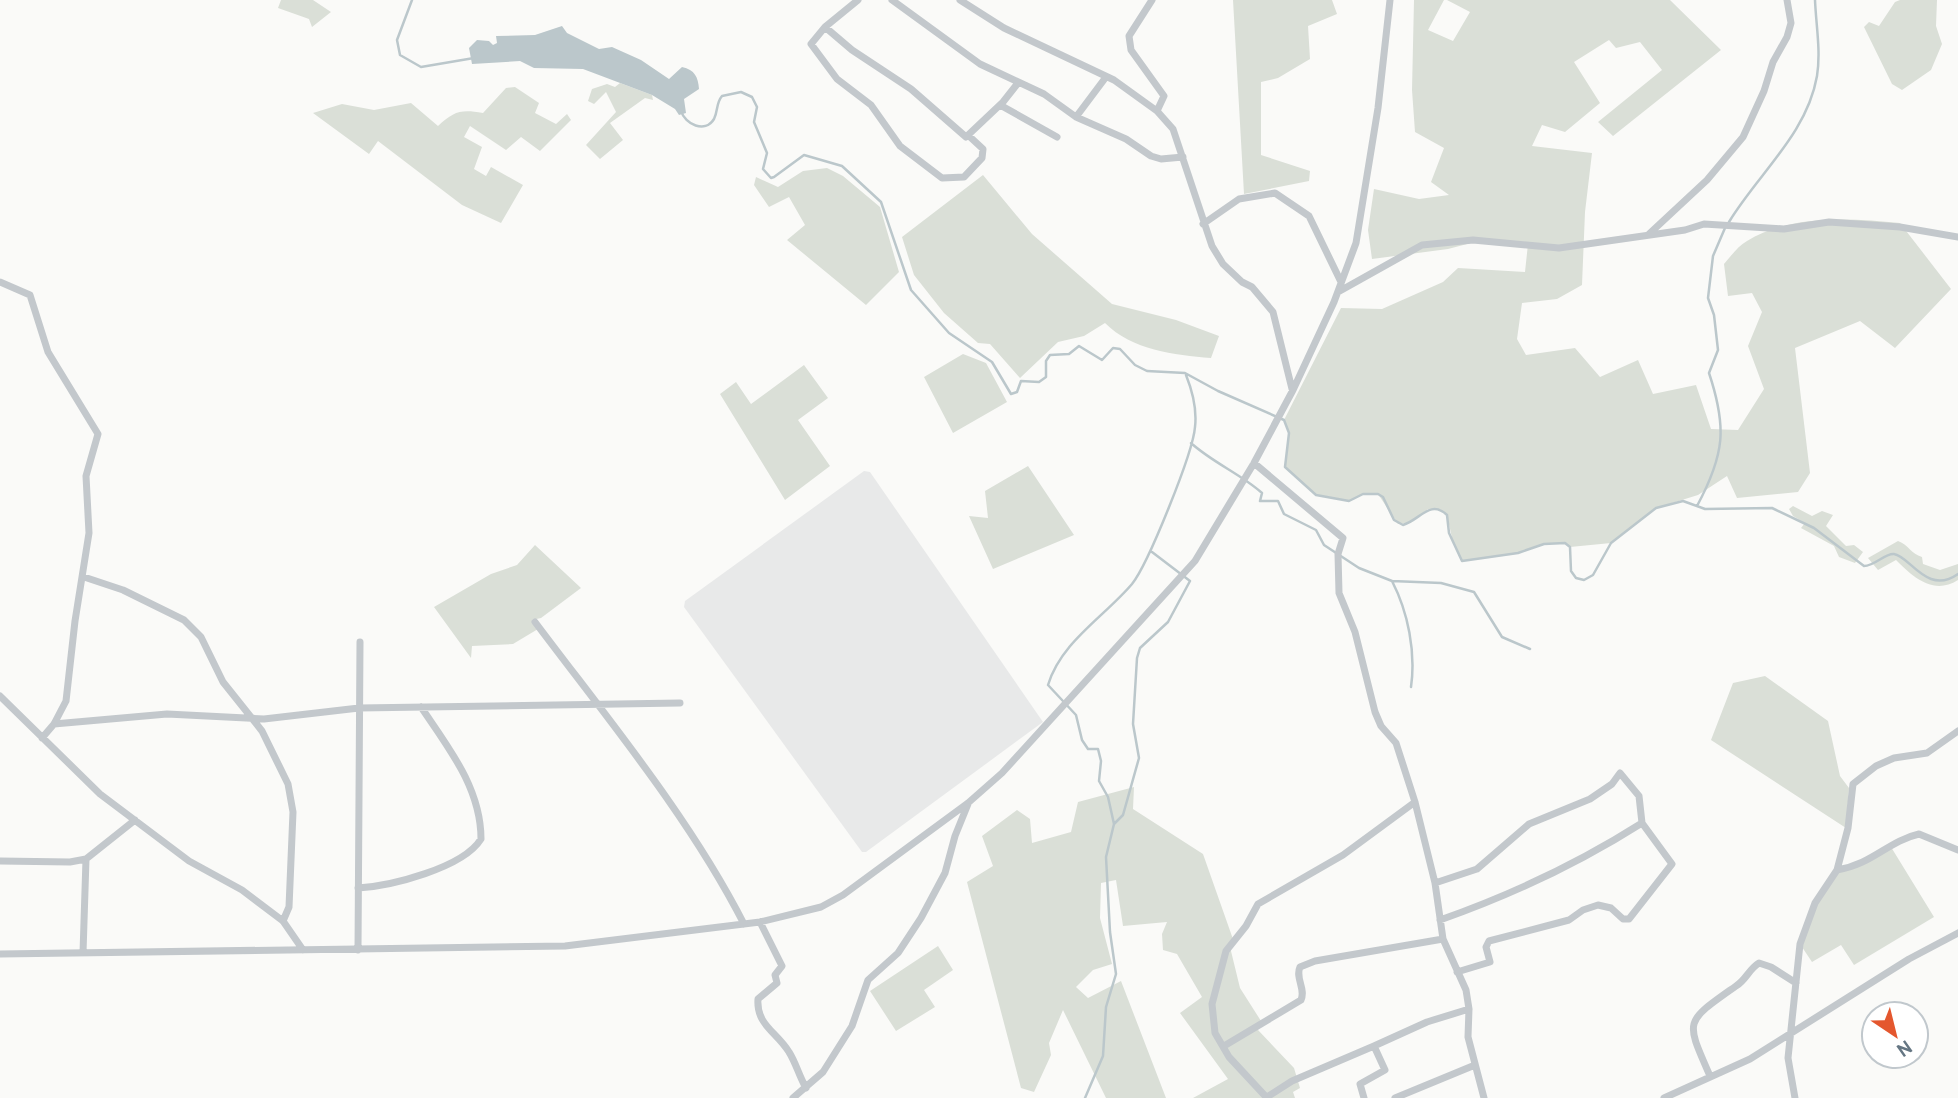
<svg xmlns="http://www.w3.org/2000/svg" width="1958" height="1098" font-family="Overpass,sans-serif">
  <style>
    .built { fill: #e8e9e9 }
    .green { fill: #dadfd7 }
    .water { fill: #bbc7cb }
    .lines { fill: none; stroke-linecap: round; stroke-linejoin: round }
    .stream { stroke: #bbc7cb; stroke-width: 2.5 }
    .minor { stroke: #c3c8cc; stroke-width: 7 }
  </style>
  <rect width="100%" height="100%" fill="#fafaf8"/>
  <path class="built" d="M864,471L870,472L1043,722L866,852H862L684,607L685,601Z"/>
  <path class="green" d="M281,0H313L331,12L312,27L309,19L278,8Z
    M1233,0H1332L1337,14L1308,26L1310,59L1278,78L1261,82V155L1310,171L1309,181L1244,194Z
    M1414,0H1444L1428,30L1453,41L1470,12L1447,0H1670L1721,50L1613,136L1598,122L1662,70L1640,42L1616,48L1609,40L1574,62L1600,103L1565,132L1542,125L1532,146L1592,153L1585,212L1582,285L1557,299L1522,303L1517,339L1526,355L1575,348L1600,377L1638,360L1653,394L1696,385L1711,429L1738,430L1764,389L1748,346L1762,312L1752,293L1728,296L1724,264C1731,256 1738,246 1747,241C1791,214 1850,218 1900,223L1951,289L1895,348L1860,321L1795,348L1810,473L1798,492L1737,498L1727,476L1698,495L1656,508L1611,543L1570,547L1565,543L1544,544L1518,553L1462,561C1452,545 1451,532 1447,515L1441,510L1428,509L1409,523L1398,524L1378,494H1363L1349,501L1316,495L1285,467L1289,433L1284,420L1341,308L1382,309L1443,282L1458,268L1525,272L1528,244L1471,243L1448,249L1372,259L1368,230L1374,189L1419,199L1449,195L1431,182L1444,148L1415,132L1412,90Z
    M1900,0H1937L1936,26L1942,44L1931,70L1902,90L1892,84L1864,27L1869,22L1879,26L1895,2Z
    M620,83L652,95L653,100L645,98L610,123L623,140L600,159L586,145L616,112L606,92L594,104L588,101L592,89L607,84L615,87Z
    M515,87L539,103L535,113L556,124L567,114L571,120L540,151L521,137L506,150L470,126L464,137L482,147L474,169L486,176L491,167L523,185L501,223L462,205L378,141L369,154L313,113L342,104L374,110L411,103L438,126C454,111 461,109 483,113L506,88Z
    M827,168L843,176L880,207L899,272L866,305L787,240L805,225L789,197L769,207L754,185L756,177L778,187L803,171Z
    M983,175L1032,234L1112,304L1176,320L1219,336L1211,358C1174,355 1132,350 1105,323L1084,336L1058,342L1020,378L990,344L978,343L944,313L914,275L902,237Z
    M963,354L986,363L1007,402L953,433L924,377Z
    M804,365L828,398L798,420L830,466L785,500L720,394L736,382L751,404Z
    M1028,466L1074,535L993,569L969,516L988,518L985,491Z
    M1793,506L1812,516L1822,511L1833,515L1826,526L1846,546L1854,545L1863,552L1855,563L1839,557L1834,546L1801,528L1805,523L1793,516L1789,509Z
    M1898,541C1909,545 1911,554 1922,557L1923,564L1940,570L1958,564V580C1933,596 1912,576 1896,560L1878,570L1868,558Z
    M535,545L581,588L541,618L532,620L538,629L513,644L472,646L471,658L434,607L491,574L517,565Z
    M1765,676L1828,721L1840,776L1849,788L1846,828L1711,740L1733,683Z
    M1134,787L1133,809L1203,854L1234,942L1230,947L1240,988L1261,1021L1258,1030L1294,1068L1300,1088L1293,1092L1295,1098H1193L1228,1079L1180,1013L1202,997L1177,954L1163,950L1162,934L1167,922L1123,926L1116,880L1101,883L1100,918L1112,964L1093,970L1076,987L1088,998L1121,981L1166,1098H1106L1063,1010L1049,1043L1051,1055L1034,1092L1021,1088L967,882L993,866L982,836L1017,810L1030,819L1032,843L1071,832L1078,802Z
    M1891,847L1934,917L1854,965L1841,945L1812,962L1800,944L1815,905L1834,874Z
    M938,946L953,970L924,990L935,1007L896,1031L870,991Z"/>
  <path class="water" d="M562,26L567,33L599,49L612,47L641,60L669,79L682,67C695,70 698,77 699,89L684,99L686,113L679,115L675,109L652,95L583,69L534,68L520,61L472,64L469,48L477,40L489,41L493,45L497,43L496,36L535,35Z"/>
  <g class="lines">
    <path class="stream" d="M412,0L397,40L400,55L421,67L474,58
      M681,111C685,124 705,134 714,119C718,111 716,103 722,96L741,92L752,97L757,107L754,122L767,153L763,169L771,178L774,177L804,155L842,166L881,202L911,290L949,333L992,362L1011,394L1017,392L1021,381L1039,382L1046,377V361L1050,355L1069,354L1079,346L1102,360L1113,348L1120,349L1135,365L1147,371L1185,373L1218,391L1284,420L1289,433L1285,467L1316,495L1349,501L1363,494H1378L1383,497L1394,520L1403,525C1420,520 1430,499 1447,515L1449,533L1462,561L1518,553L1544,544L1565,543L1570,547L1571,571L1576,578L1584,580L1593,575L1611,543L1656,508L1683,501L1705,509L1772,508L1814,528L1864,566C1875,566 1885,553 1894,554C1910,556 1927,596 1958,574
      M1729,222C1758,174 1807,134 1817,76C1821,51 1816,25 1815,0
      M1191,443C1213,463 1241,474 1262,493L1260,501H1278L1284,514L1316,530L1324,545L1359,568L1392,581C1408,612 1416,652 1411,687
      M1697,506C1725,454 1727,427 1709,373L1718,350L1714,315L1708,298L1713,256L1725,228
      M1392,581L1441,583L1474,592L1502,637L1530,649
      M1114,824L1123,815L1139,758L1133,724L1137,658L1140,648L1168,622L1190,581L1152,552
      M1085,1098L1103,1056L1106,1007L1116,974L1110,932L1106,857L1114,824L1108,797L1099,781L1101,761L1098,749H1088L1082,740L1076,715L1048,685C1061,642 1104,617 1132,584C1148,564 1193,453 1195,427C1197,410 1192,390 1186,375"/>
    <path class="minor" d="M858,0L825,27L811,44L837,79L871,105L900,146L942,178L964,177L982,158L983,149L969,136
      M892,0L980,64L1044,94L1076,117L1126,139L1151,156L1161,159L1183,157
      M960,0L1004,28L1114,80L1157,111L1173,129L1212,246L1223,264L1242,282L1252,287L1273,312L1292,389
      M1152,0L1129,36L1131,50L1164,96L1157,111
      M825,27L852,50L911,89L966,137L1003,102L1018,83
      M1000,105L1057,137
      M1076,117L1106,77
      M1203,224L1239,199L1275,193L1309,216L1341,282
      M1649,234L1707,180L1743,137L1764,91L1773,62L1787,37L1791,23L1787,0
      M0,282L30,295L48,352L98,434L86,476L89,533L75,621L66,701L54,724L42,738
      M1338,292L1422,245L1473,240L1559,248L1685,230L1704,224L1784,229L1829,222L1900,227L1958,237
      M1254,463L1343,538L1338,554L1339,593L1355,632L1375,712L1381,726L1396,743L1415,802L1435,883L1443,939L1466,990L1469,1009L1468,1037L1484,1098
      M84,577L123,590L184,620L201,637L223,682L262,731L288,784L293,812L289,907L283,921
      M535,622C607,718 690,818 744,924
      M0,696L100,794L189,861L242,890L283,921L303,950
      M54,724L167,714L264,719L359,708L680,703
      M0,861L70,862L86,859
      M1837,870C1873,864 1888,841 1919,834L1958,850
      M1435,883L1477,869L1529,824L1590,799L1612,784L1620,773L1639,796L1642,823L1672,864L1629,919H1623L1611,908L1598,905L1583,910L1569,920L1489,941L1486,947L1490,962L1457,972
      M358,888C391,886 463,868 481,839C481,788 448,747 421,707
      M1440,920C1511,895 1579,863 1642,823
      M760,922L782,966L775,975L777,983L758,999C756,1025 777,1032 789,1052C796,1063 799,1076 806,1088
      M358,950L360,642
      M83,953L86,859L135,820
      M0,954L565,946L760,922L821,907L843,895L968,803L1002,773L1195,561L1254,463L1293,390L1334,302L1356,243L1378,108L1390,0
      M1224,1046L1301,1000C1306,989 1295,978 1300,967L1315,961L1443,939
      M1710,1076C1685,1019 1684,1023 1736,986C1746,980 1749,969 1759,963L1771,967L1796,983
      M1267,1097L1292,1081L1374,1046
      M793,1098L823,1072L852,1026L868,980L898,953L921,918L945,873L955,836L968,804
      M1267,1098L1229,1057L1215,1033L1212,1004L1226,951L1246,926L1258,904L1343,855L1415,802
      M1364,1098L1360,1084L1385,1070L1374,1046L1427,1022L1469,1009
      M1395,1098L1475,1065
      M1664,1098L1750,1059L1909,959L1958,933
      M1795,1098L1788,1058L1800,944L1815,903L1837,870L1848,828L1853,784L1876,766L1894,758L1927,753L1958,731"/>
  </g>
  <g transform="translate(1895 1035) rotate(145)"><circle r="33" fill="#ffffff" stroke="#c1c8cd" stroke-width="2"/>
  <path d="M0-5L12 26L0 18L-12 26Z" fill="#e4572e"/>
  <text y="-10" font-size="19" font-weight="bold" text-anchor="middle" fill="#657683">N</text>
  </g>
</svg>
